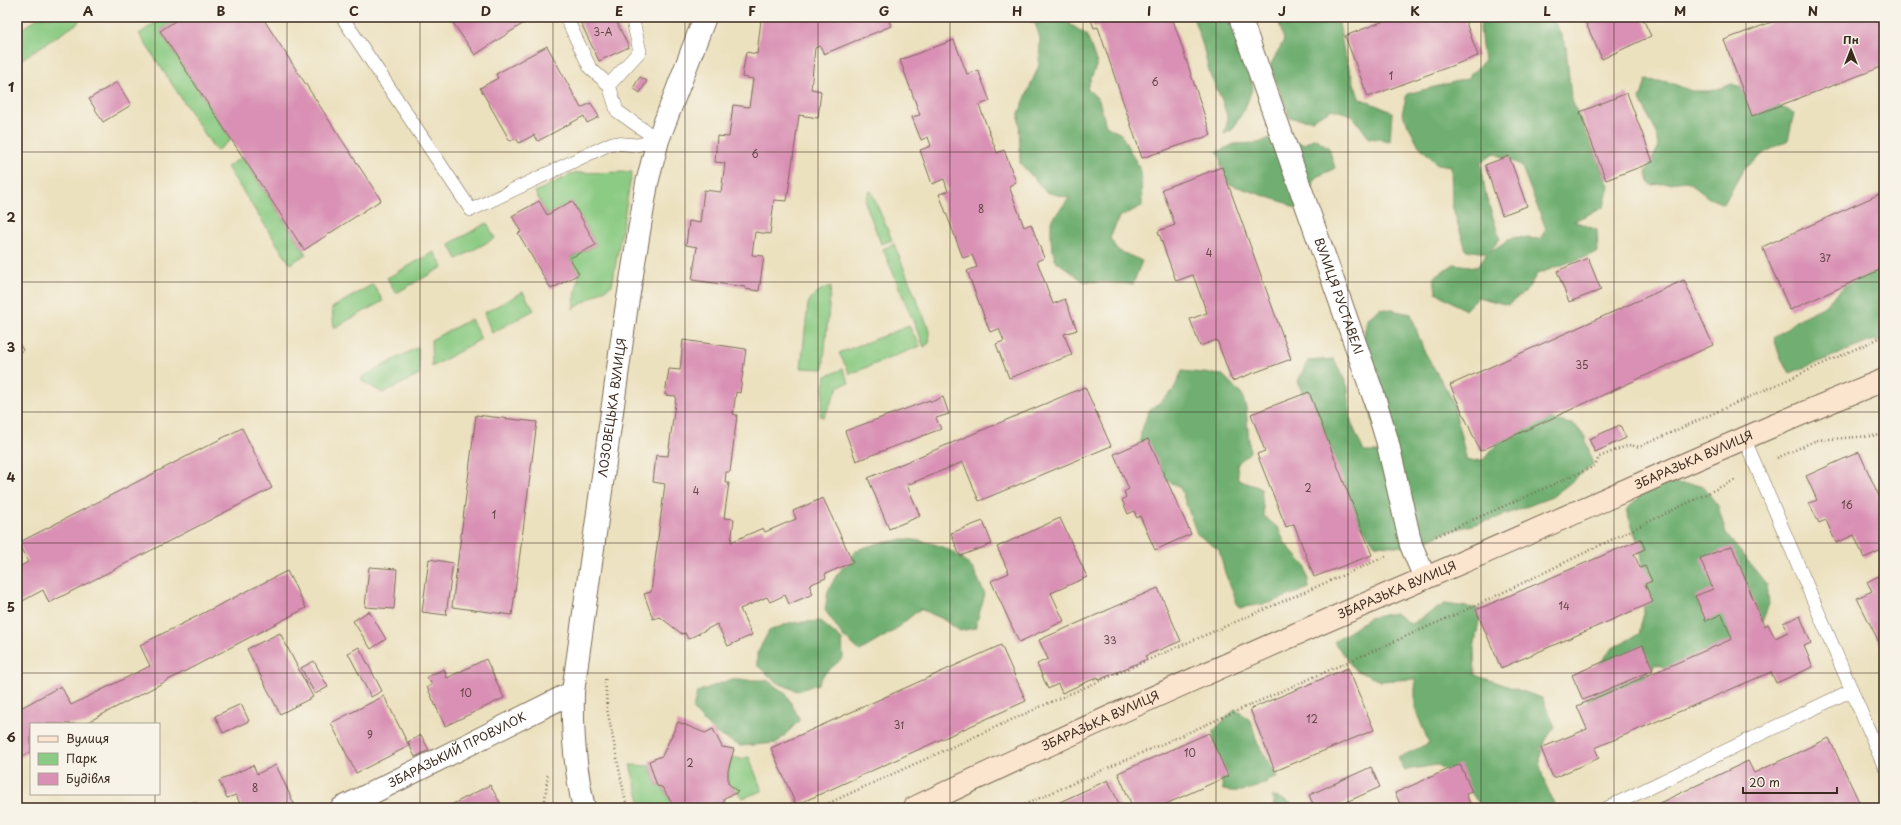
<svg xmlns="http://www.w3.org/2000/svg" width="1901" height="825" font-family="'Playpen Sans',sans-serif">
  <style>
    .green { fill: #8bcb83; stroke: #637a50 }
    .forest { fill: #70af71; stroke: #566c48; fill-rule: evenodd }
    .building { fill: #d990b4 }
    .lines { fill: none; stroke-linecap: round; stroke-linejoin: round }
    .service-casing { stroke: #796a56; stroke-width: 14 }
    .minor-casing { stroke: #796a56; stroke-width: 24 }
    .secondary-casing { stroke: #796a56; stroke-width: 24 }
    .path { stroke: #796a56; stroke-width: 2.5; stroke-dasharray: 1 3; stroke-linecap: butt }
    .service { stroke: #fff; stroke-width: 13 }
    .minor { stroke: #fff; stroke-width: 22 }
    .secondary { stroke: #fbe5cf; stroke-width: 22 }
    .grid { fill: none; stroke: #3b2a1e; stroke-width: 1; stroke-opacity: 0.55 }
    .labels { text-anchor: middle; stroke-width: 3; stroke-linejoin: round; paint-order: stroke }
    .number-label { font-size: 10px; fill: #624444 }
    .street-label { font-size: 12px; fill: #3b2a1e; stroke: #f7f3e8 }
    .neatline { fill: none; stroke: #3b2a1e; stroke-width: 1.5 }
    .grid-label { font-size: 13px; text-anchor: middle; font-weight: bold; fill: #3b2a1e }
  </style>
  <rect width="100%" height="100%" fill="#f7f3e8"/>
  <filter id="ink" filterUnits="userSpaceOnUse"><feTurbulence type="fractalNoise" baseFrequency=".025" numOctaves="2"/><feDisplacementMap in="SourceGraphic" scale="8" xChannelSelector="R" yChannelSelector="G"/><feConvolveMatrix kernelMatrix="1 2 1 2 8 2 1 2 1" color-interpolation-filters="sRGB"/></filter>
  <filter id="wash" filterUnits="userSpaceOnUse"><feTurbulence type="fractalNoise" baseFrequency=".012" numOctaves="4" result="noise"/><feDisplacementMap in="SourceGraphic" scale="16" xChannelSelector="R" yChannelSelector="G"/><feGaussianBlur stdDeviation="0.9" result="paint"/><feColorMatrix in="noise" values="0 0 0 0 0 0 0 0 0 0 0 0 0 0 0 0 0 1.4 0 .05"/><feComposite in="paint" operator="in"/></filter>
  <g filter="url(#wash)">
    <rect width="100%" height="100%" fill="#ece1bf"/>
    <path class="green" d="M39,17H79L78,23L17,62V32Z
      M164,17H181L160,31L231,140L216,151L139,34Z
      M242,157L306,254L290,264L227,167Z
      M632,172L612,285L573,309L579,274L570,258L596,245L572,201L547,215L535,192L574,173Z
      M871,191L892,240L881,244L865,202L868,193Z
      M487,223L495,238L457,259L449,244Z
      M894,244L930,332L929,343L924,347L883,249Z
      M434,252L443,267L396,293L387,278Z
      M373,284L383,301L334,328L332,308Z
      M831,286L823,369L801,368L808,304C813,293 820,290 831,286Z
      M523,292L534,310L492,333L484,313Z
      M471,319L481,339L432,367L431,340Z
      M909,326L920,346L850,374L839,353Z
      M418,347L419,375L383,393L362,381V377Z
      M843,369L849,383L839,386L824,417L820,416L826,376Z
      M732,757L741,759L749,757L762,791L743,798L728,783V771Z
      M630,765L650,766L657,786L662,787L670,800L669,808H642Z"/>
    <path class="forest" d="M1020,17H1069L1070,24L1087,35L1097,64L1087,88L1099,100L1106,126L1121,134L1141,171L1142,206L1119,217L1110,238L1117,250L1142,261L1133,284L1083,281L1055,260L1051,241V221L1069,198L1046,192L1020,163L1019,113L1039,65L1040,38L1035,23Z
      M1193,17H1231L1253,87L1245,108L1232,130L1224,134L1228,119L1222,100L1210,75L1203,46Z
      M1273,17H1338L1344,52L1359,98L1392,112L1390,141L1369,138L1352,115L1332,109L1312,120L1290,118L1270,66L1284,40L1278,19Z
      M1481,17H1549L1557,26L1566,47L1571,98L1609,186L1604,207L1574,221L1597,230L1598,252L1537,274L1527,290L1508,305L1478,297L1465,310L1436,292L1434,277L1454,264L1477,267L1487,253L1466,250L1452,205L1451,166L1437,164L1419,146L1402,113L1407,94L1466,79L1484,61L1480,29ZM1493,153L1521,165L1546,229L1540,239L1513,237L1489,252L1500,239L1486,196L1481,163Z
      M1646,80L1669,82L1691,91H1711L1732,84L1758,92L1779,106L1794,113L1788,140L1764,153L1743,170L1724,204L1709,198L1687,181L1652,185L1649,182L1646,172L1658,148L1656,131L1640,100Z
      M1273,136L1304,144L1315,138L1329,148L1335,168L1315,178L1306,214L1286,203L1220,181L1221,158L1217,152L1234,144L1259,143Z
      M1884,271V342L1874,340L1790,373L1780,357L1774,338L1798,319L1823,307L1857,274Z
      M1381,308L1411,314L1423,349L1452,399L1467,461L1483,460L1508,431L1547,418L1575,425L1585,437L1593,465L1552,497L1491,520L1446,532L1411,547L1375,545L1334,486L1298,381L1308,361L1334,359L1348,387L1351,422L1364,452H1380L1359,363L1367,319Z
      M1182,371L1223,375L1242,395L1246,408L1250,452L1237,464L1238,480L1261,488L1264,516L1278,528L1285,543L1306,567L1309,588L1270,603L1239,608L1225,573L1219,550L1197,534L1180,487L1146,470L1139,459L1141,433L1148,412L1173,391Z
      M1671,483L1702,485L1718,506L1726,534L1767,585L1769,604L1757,635L1680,675L1656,664L1629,697L1590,704L1575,681L1603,660L1611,649L1639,634L1644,612L1641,551L1626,510L1650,486Z
      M905,539C930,541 952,547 970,566C977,573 980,586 985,594L975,628L960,631L941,618L920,609L892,632L860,651L843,636L825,610L828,591L836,576L857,550L879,543Z
      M1445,604L1481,609L1474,649L1475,675L1542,698L1555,727C1531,755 1540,773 1554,803L1549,808H1482L1463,781L1437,765L1405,770L1398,758L1429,743L1415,709V679L1380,681L1355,670L1334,642L1369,618L1395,613L1411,624Z
      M820,621L842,640L843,658L824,674L818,684L797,691L776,682L757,665V653L769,631L789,623Z
      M729,680H767L786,694L800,720L777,743L740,746L714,732L693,710L697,692Z
      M1235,709L1251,721L1257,742L1277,777C1256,787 1247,794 1223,790L1213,731Z
      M1273,796L1301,807L1304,808H1274Z"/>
    <g id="blocks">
      <path class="building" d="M181,17H262L381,200L304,250L160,31Z
        M449,17H533L475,55Z
        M578,17H614L629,47L599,61Z
        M768,17H887L891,26L824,54L820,46L815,48L811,89L821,91L818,118L799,115L787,201L774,200L770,234L755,232L752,255L764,256L759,291L745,289V287L692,280L697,247L686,245L689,221L700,223L704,190L721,192L725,163L715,162L717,136L729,137L733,105L749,107L753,79L742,77L746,52L757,54L761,20Z
        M1090,17H1172L1211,135L1142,158L1098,27L1094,28Z
        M1394,17H1464L1478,56L1368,97L1345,36Z
        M1583,17H1642L1651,36L1602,59Z
        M1785,17H1884V66L1752,116L1724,40Z
        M954,40L967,74L978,70L990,101L979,105L997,153L1004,150L1016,182L1009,186L1024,227L1031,224L1044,258L1037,261L1053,304L1065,299L1077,330L1064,334L1072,355L1009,378L996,344L1004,341L999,329L990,332L967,271L977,267L972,255L963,258L939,194L948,191L944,179L932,184L920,150L931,146L928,137L921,140L912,117L920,115L900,60Z
        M547,46L581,108L591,103L599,117L587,123L584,116L538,141L534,135L519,143L516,138L510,141L480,88L498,78L496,74Z
        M640,77L647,81L640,93L633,88Z
        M117,82L131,105L103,122L89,99Z
        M1627,93L1653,162L1606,180L1580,112Z
        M1509,156L1527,206L1502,215L1485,165Z
        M1222,167L1291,359L1232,381L1217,340L1200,346L1190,319L1207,313L1193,275L1176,281L1158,231L1175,225L1162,189Z
        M1884,192V268L1790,310L1762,247Z
        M539,201L547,215L572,201L596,245L570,258L579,274L551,289L518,233L521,232L512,216Z
        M1588,258L1601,290L1569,302L1557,271Z
        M1684,280L1713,345L1480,451L1450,385Z
        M17,340L23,350L17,354Z
        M683,340L746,349L740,393L736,392L733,414L737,415L730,472H726L725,483H729L724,518L734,519L731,542L763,528L765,532L796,519L793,511L823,498L853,562L825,574L826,578L809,585L813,594L789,604L785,595L770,602L767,597L740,609L752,635L728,646L717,624L688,639L685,633L682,634L660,617L653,619L644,594L651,592L665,484L653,482L656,455L668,456L676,396L665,395L669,369L680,370Z
        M1085,387L1111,446L979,501L963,462L907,485L920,516L889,529L868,478Z
        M1309,392L1372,555L1314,577L1294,524L1286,527L1257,454L1265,451L1251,414Z
        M943,397L949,414L936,418L941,429L856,461L845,431L930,400L931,402Z
        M476,415L537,422L512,615L452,607Z
        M1620,425L1626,438L1595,452L1589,439Z
        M242,428L272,488L49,603L43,590L17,604V568L28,562L18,543Z
        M1148,439L1191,534L1155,550L1140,516L1137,518L1134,511L1128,514L1122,500L1126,497L1124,492L1129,489L1114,454Z
        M1859,452L1884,507V522L1881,523L1884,530V549L1864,558L1854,535L1836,543L1826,520L1819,523L1809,503L1817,500L1806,476Z
        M1060,518L1087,577L1051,593L1064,621L1019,642L991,581L1009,573L997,547Z
        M983,521L992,544L960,556L951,533Z
        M1641,539L1645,549L1634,554L1640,568L1645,566L1652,581L1645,584L1653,602L1501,668L1476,610Z
        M1732,546L1764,626L1768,624L1775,638L1788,632L1783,623L1800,616L1811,643L1804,646L1813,667L1776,683L1771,672L1595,748L1599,758L1553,778L1541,748L1587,729L1577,706L1732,639L1722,614L1706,621L1695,596L1713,589L1700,558Z
        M429,559L453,563L446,615L422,612Z
        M369,567L397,569L394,609L365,607Z
        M287,571L306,608L84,724H31V752L17,759V710L61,686L71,705L150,666L140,645Z
        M1884,573V652L1857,598L1872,591L1867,582Z
        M1158,588L1181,641L1145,656L1147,659L1099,680L1098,677L1062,693L1058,684L1048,689L1037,664L1048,659L1039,640Z
        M369,611L386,639L371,649L353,621Z
        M280,633L313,697L280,714L247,649Z
        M1001,645L1026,701L796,805L771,748Z
        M1643,645L1653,670L1583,700L1572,675Z
        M359,647L382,691L371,697L348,653Z
        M486,659L504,698L445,726L427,687L432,685L427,677L444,669L447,678Z
        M314,661L328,687L315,694L301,668Z
        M1348,668L1374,730L1275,771L1250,709Z
        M384,696L409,746L356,773L331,723Z
        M241,704L249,721L223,733L215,716Z
        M678,722L705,733L713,729L722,747L734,749L728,771V783L738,792L724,798V803L713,808H675L662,787L657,786L649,761L662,756Z
        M1209,733L1228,776L1157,808H1133L1118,773Z
        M421,735L429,750L415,757L408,742Z
        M1829,738L1862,808H1649L1748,761L1754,773Z
        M1460,764L1472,792L1466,794L1472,808H1402L1395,793Z
        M253,765L257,774L276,765L296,808H242L236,795L227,798L219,781Z
        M1371,767L1380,787L1333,808H1315L1309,795Z
        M1108,780L1121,808H1052L1051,806Z
        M490,785L503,808H445Z
        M194,802L197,808H183Z"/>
    </g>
  </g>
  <g filter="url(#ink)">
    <use href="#blocks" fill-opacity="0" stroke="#796a56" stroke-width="1"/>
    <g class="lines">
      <g class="service-casing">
        <path id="service" d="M342,17L471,210L612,143L637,145L658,140L617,111L609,85L590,68L566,17
          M609,85L640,51L632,17
          M1744,438L1884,766
          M1607,808L1852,690"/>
      </g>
      <g class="minor-casing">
        <g id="minor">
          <path id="s1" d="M1240,17L1374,397L1387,440L1411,545L1425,578"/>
          <path id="s2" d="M342,808L573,692"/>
          <path id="s3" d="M584,808C575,770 572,731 573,692L626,311L647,183L658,140L705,17"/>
        </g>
      </g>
      <g class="secondary-casing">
        <g id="secondary">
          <path id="s4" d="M914,808C1093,722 1276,642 1458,564C1600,503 1740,437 1884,380"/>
        </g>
      </g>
      <path class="path" d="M1777,458L1817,440L1884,435
        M1436,536L1595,466L1599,457L1629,445L1639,447L1884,336
        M605,675L607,709L627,808
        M544,808L548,773
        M818,808L1042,706L1387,556
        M1017,808L1477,605L1737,479"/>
      <use href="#service" class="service"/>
      <use href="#minor" class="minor"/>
      <use href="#secondary" class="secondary"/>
    </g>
  </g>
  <path class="grid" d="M155,17V724M287,17V808M420,17V808M553,17V808M685,17V808M818,17V808M950,17V808M1083,17V808M1216,17V808M1348,17V808M1481,17V808M1614,17V808M1746,17V808M17,152H1884M17,282H1884M17,412H1884M17,543H1884M17,673H1884M155,794V808"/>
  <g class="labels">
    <g class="number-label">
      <text x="603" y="36">3-А</text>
      <text x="1391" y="80">1</text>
      <text x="1155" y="86">6</text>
      <text x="755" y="158">6</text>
      <text x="981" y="213">8</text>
      <text x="1209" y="257">4</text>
      <text x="1825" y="262">37</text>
      <text x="1582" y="369">35</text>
      <text x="1308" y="492">2</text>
      <text x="696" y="495">4</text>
      <text x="1847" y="509">16</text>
      <text x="494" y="519">1</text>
      <text x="1564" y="610">14</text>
      <text x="1110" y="644">33</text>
      <text x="466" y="697">10</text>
      <text x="1312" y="723">12</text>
      <text x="899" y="729">31</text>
      <text x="370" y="739">9</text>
      <text x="1190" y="757">10</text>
      <text x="690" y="767">2</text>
      <text x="255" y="792">8</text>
    </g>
    <g class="street-label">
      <text dy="4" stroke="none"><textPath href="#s1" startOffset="296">ВУЛИЦЯ РУСТАВЕЛІ</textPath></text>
      <text dy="4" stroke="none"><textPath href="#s3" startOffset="404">ЛОЗОВЕЦЬКА ВУЛИЦЯ</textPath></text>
      <text dy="4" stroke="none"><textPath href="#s4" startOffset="854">ЗБАРАЗЬКА ВУЛИЦЯ</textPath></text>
      <text dy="4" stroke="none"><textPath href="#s4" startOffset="530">ЗБАРАЗЬКА ВУЛИЦЯ</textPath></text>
      <text dy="4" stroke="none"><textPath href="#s4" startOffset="206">ЗБАРАЗЬКА ВУЛИЦЯ</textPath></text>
      <text dy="4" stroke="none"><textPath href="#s2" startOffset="129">ЗБАРАЗЬКИЙ ПРОВУЛОК</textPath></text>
    </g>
  </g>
  <rect width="1901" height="825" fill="none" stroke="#f7f3e8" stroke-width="44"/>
  <rect x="30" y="723" width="130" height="72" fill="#f7f3e8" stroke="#aca397"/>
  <rect x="38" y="736" width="20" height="6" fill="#fbe5cf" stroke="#aca397"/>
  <text x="66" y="743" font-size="12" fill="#3b2a1e">Вулиця</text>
  <rect x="38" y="753" width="20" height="12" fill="#8bcb83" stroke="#aca397"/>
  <text x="66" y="763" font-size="12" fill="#3b2a1e">Парк</text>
  <rect x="38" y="773" width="20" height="12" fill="#d990b4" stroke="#aca397"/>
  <text x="66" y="783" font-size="12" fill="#3b2a1e">Будівля</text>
  <g transform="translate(1851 50)" stroke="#f7f3e8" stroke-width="3" paint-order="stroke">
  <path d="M0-3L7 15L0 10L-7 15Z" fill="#3b2a1e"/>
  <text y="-6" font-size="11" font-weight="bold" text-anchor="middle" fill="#3b2a1e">Пн</text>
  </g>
  <path d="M1743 787v6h94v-6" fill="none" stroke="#3b2a1e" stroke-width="2"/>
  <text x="1749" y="787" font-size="12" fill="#3b2a1e" stroke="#f7f3e8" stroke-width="3" paint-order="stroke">20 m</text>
  <rect x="22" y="22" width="1857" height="781" class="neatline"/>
  <g class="grid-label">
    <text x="88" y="16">A</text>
    <text x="221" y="16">B</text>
    <text x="354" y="16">C</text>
    <text x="486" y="16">D</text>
    <text x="619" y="16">E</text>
    <text x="752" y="16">F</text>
    <text x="884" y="16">G</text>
    <text x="1017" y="16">H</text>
    <text x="1149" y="16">I</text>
    <text x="1282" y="16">J</text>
    <text x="1415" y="16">K</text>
    <text x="1547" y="16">L</text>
    <text x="1680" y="16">M</text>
    <text x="1813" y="16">N</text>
    <text x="11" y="92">1</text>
    <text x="11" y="222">2</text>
    <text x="11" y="352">3</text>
    <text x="11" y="482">4</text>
    <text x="11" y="612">5</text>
    <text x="11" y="742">6</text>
  </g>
</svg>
